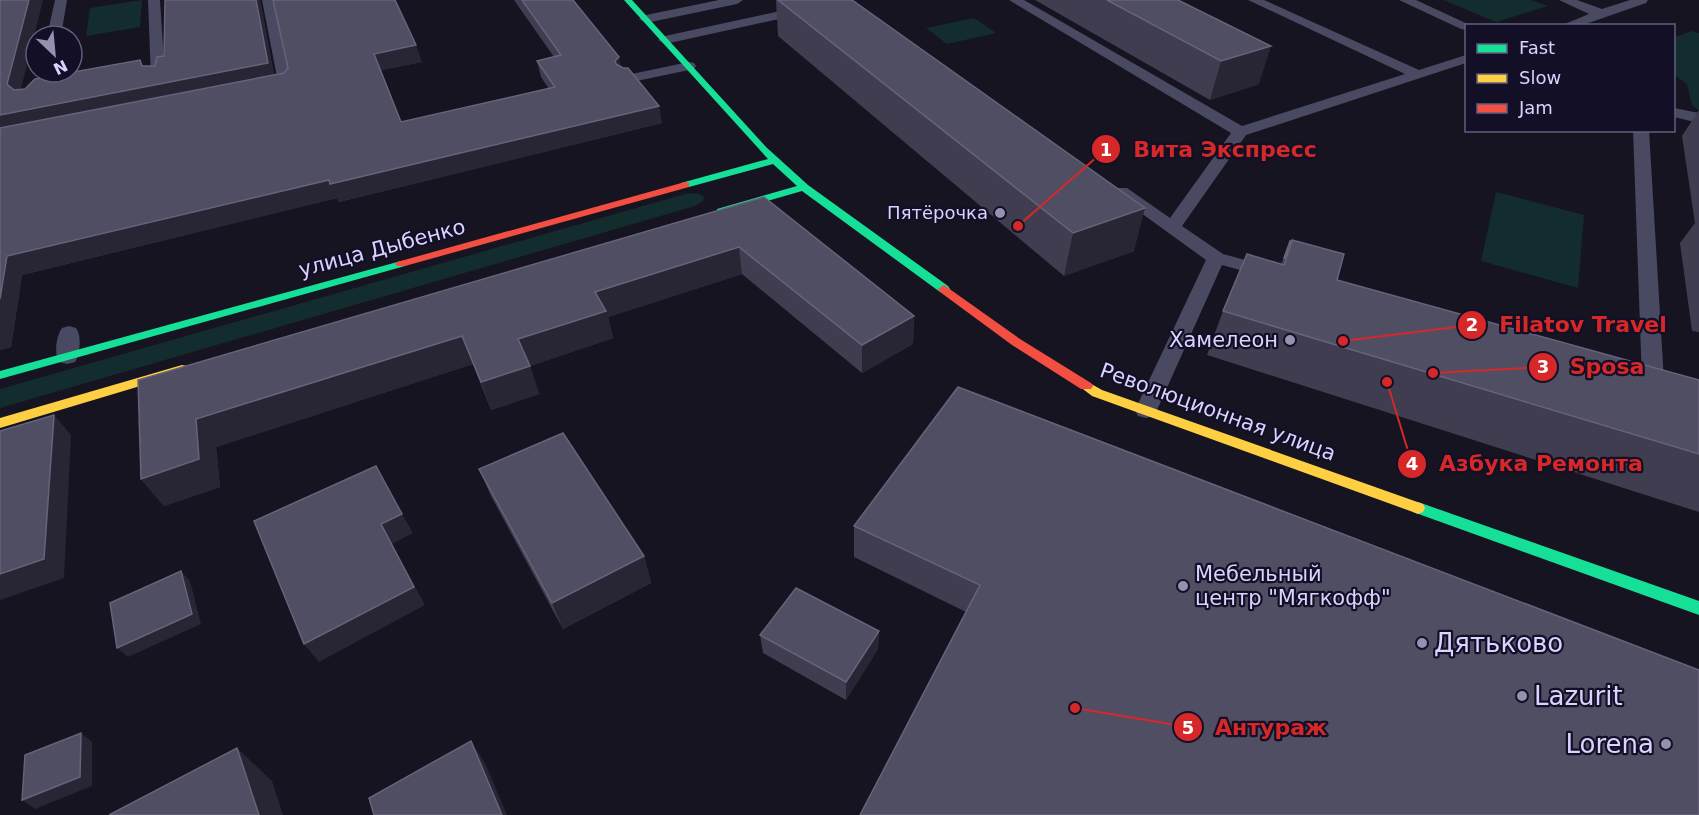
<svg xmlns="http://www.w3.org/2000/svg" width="1699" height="815" font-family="'DejaVu Sans',sans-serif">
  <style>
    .green { fill: #132c2d }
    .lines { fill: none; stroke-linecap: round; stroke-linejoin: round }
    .lane { fill: #4a4962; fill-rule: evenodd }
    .fast { fill: #16e098; fill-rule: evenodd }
    .slow { fill: #ffcf43; fill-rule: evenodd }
    .jam { fill: #f24e42; fill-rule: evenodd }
    .wall { fill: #403d50 }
    .shaded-wall { fill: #282635 }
    .building { fill: #504e63; stroke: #66637b; stroke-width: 1.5 }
    .poi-dot { fill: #9591b1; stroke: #130f26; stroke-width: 2 }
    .labels { text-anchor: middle; stroke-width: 4.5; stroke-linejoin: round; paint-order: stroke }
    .far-poi-label { font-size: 18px; fill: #d9d4ff; stroke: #130f26; text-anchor: end }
    .street-label { font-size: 21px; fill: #d9d4ff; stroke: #130f26 }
    .poi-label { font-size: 21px; fill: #d9d4ff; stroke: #130f26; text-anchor: end }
    .near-poi-label { font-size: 26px; fill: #d9d4ff; stroke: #130f26; text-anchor: start }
    .leader { fill: none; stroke: #d62828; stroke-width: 2 }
    .callout-dot { fill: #d62828; stroke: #130f26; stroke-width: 2 }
    .mark-label { font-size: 18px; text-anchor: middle; font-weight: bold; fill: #fff }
    .callout-label { font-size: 22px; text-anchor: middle; font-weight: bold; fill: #d62828; stroke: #130f26; stroke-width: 4.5; stroke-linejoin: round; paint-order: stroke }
  </style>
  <rect width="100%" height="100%" fill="#161421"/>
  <path class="green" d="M142,0L140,27L86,36L90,8Z
    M1443,0H1531L1548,6L1496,22Z
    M974,18L996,33L947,44L926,28Z
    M1692,31L1699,33V110L1692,106L1687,84L1674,75V37Z
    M1496,192L1584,215L1578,288L1481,261Z
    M696,193L704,196L703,201L695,206L0,408V389L685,194Z"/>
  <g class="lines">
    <path class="lane" d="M55,0H67L61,36H47Z
      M148,0H160L165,78L158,82L151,78Z
      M262,0H274L293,85L291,88L269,93L264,92L262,89L264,86L278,82Z
      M719,0H743L737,4L646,23L639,19L646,15Z
      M831,0H854L848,4L665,44L658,40L665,36Z
      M1009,0H1024L1242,126L1405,74L1248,0H1264L1419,70L1466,55V63L1246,135L1182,226L1223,254L1279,269L1282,273L1279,277L1272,279L1222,265L1157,410L1154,416L1146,418L1138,416L1135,410L1206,260L1112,192L1115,188H1127L1170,218L1231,133Z
      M1399,0H1416L1472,26H1466V30L1461,29Z
      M1559,0H1577L1602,9L1630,0H1648L1646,3L1580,26H1560L1589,14Z
      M689,62L694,63L696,66L694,69L627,83L620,79L622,76Z
      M1674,108L1699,113V123L1674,117Z
      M1633,130H1649L1664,381L1661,386L1653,389L1645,386L1642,381Z
      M69,326L76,328C82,336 80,354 75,362L67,364L59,362C54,354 56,336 62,328Z"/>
    <path class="fast" d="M624,0H632L766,147L808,185L948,286L950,289L948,292H940L802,191L725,213H717V209L797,186L773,164L689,187H681V183L768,159Z
      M401,261L405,262V266L0,379V371Z
      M1418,502L1699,601V615L1413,512L1411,508L1413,504Z"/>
    <path class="slow" d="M182,365L187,366L188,369L187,372L0,428V418Z
      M1086,381L1102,390L1423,504L1425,508L1423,512L1418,514L1413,512L1092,396L1079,386Z"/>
    <path class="jam" d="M685,182L689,183V187L405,266H397L395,264L397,262Z
      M944,285L1020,339L1091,383L1093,386L1091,389H1081L1012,345L940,292L938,289Z"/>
  </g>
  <path class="wall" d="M0,0L21,90L140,60L143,66H155L164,56L165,0H260L274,75L422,62L381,70L401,122L549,89L541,77L537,61L554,57L514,0H573L662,123L339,202L337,198L22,275L11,347L0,350Z
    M776,0H852L1134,251L1064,276L778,36Z
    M1035,0H1178L1259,84L1210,100Z
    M1699,110V332L1692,331L1680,243L1695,223L1682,136Z
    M764,197L914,316L913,344L862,373L742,274L608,317L613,338L530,366L539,394L491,410L473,364L216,447L220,487L164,506L141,479Z
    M1290,241L1337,280L1699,380V512L1207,355L1223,311L1281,264Z
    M479,469L644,556L651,583L563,629L491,496Z
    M854,526L1699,670L966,612L854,557Z
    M879,631L878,649L846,700L763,653L760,635Z"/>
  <path class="shaded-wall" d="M29,0H43L18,101L7,84Z
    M256,0H260L275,80L0,135V115L268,63Z
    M416,45L422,62L380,70L374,54Z
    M1271,46L1259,84L1210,100L1221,61Z
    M619,57L622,74L618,78L615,61Z
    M659,106L662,123L339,202L337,198L22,275L11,347L0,350V299L7,256L329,180Z
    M1145,208L1134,251L1064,276L1073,233Z
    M739,247L742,274L608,317L613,338L530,366L539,394L491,410L481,382L518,339L595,292Z
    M914,316L913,344L862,373V345Z
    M462,336L473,364L216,447L220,487L164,506L141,479L196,419Z
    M54,415L71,435L64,578L0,600V574Z
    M402,514L413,533L392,544L425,605L319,662L304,644L381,524Z
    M644,556L651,583L563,629L552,603Z
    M181,571L190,581L201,624L128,657L117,648Z
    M879,631L878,649L846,700V682Z
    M81,733L92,742V786L35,809L22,800Z
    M471,741L486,765L507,815H502Z
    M237,748L272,781L283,815H259Z"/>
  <path class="building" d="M0,0H29L7,84L14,90L25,89L35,79L140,60L142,66H155L157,57L164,56L165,0H256L268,63L0,115Z
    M273,0H395L416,45L374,54L401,122L555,87L537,61L561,55L522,0H573L619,57L615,61L616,64L623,68H628L659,106L330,184L329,180L7,256L0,299V128L284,73L288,68Z
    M778,0H852L1145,208L1073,233Z
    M1107,0H1178L1271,46L1221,61Z
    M764,197L914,316L862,345L739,247L595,292L606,311L518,339L530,366L481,382L462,336L196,419L199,459L141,479L138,380Z
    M1292,240L1344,254L1337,280L1699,380V454L1223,311L1247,254L1284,265Z
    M1290,241L1292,242L1285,258H1284Z
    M958,387L1699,670V815H860L980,585L854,526Z
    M54,415L44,559L0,574V431Z
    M563,433L644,556L552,603L479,469Z
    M376,466L402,514L381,524L414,587L304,644L254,521Z
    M181,571L192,614L117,648L110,603Z
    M796,588L879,631L846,682L760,635Z
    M81,733L80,777L22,800L25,755Z
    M471,741L502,815H374L369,798Z
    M237,748L259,815H109Z"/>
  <g class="poi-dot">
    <circle cx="1000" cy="213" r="6"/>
    <circle cx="1290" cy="340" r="6"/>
    <circle cx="1183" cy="586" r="6"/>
    <circle cx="1422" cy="643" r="6"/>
    <circle cx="1522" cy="696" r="6"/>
    <circle cx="1666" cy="744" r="6"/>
  </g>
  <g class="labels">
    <g class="far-poi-label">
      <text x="988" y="219">Пятёрочка</text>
    </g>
    <g class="street-label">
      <text transform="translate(382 248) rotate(-15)" y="7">улица Дыбенко</text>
      <text transform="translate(1218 412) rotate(20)" y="7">Революционная улица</text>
    </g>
    <g class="poi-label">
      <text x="1278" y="347">Хамелеон</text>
      <text x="1195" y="581" text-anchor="start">Мебельный<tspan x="1195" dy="24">центр "Мягкофф"</tspan></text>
    </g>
    <g class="near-poi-label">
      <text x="1434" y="652">Дятьково</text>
      <text x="1534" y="705">Lazurit</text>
      <text x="1654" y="753" text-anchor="end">Lorena</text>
    </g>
  </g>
  <path class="leader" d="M1018 226L1106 149M1343 341L1472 325M1433 373L1543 367M1387 382L1412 464M1075 708L1188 727"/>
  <g class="callout-dot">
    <circle cx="1018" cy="226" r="6"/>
    <circle cx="1343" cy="341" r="6"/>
    <circle cx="1433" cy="373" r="6"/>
    <circle cx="1387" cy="382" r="6"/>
    <circle cx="1075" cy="708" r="6"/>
    <circle cx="1106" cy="149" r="15"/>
    <circle cx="1472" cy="325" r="15"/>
    <circle cx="1543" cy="367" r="15"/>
    <circle cx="1412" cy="464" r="15"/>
    <circle cx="1188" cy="727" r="15"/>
  </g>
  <g class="mark-label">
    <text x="1106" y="156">1</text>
    <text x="1472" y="331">2</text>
    <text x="1543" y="373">3</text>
    <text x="1412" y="470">4</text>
    <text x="1188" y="734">5</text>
  </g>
  <g class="callout-label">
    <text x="1225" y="157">Вита Экспресс</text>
    <text x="1583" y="332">Filatov Travel</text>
    <text x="1607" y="374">Sposa</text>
    <text x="1541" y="471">Азбука Ремонта</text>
    <text x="1271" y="735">Антураж</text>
  </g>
  <rect x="1465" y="24" width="210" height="108" fill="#130f26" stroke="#625e7d" stroke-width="1.5"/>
  <rect x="1477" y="44" width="30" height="9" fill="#16e098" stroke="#625e7d" stroke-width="1.5"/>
  <text x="1519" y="54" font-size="18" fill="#d9d4ff">Fast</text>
  <rect x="1477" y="74" width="30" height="9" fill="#ffcf43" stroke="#625e7d" stroke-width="1.5"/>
  <text x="1519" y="84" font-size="18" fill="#d9d4ff">Slow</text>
  <rect x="1477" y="104" width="30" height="9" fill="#f24e42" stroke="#625e7d" stroke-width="1.5"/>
  <text x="1519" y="114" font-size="18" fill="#d9d4ff">Jam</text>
  <g transform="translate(54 54) rotate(154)"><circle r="28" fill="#130f26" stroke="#625e7d" stroke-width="1.5"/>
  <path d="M0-4.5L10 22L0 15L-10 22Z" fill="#9591b1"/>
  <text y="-9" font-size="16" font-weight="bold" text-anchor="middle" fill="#d9d4ff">N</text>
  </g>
</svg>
